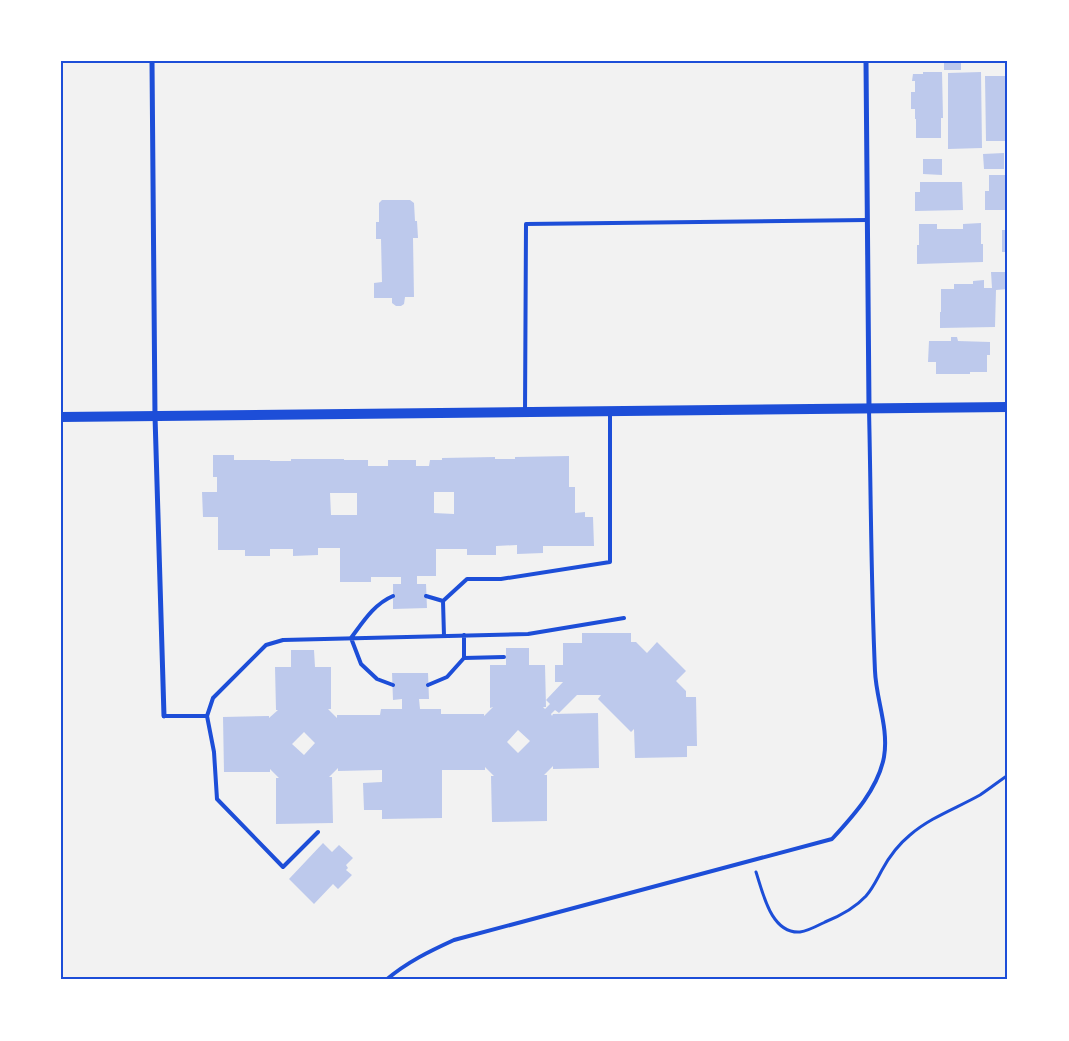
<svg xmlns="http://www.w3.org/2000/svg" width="1069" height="1041" font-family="'Roboto Condensed',sans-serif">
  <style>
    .building { fill: #bdc9ec; fill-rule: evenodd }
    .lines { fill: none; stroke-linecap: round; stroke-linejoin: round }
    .path { stroke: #1d4ed8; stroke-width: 3 }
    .service { stroke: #1d4ed8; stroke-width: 4 }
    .minor { stroke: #1d4ed8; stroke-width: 5 }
    .secondary { stroke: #1d4ed8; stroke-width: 10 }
    .neatline { fill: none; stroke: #1d4ed8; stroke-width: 2 }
  </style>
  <rect width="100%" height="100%" fill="#f2f2f2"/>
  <path class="building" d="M944,61H961V70H944Z
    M923,72H942L943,118H941V138H916V119H915V109H911V92H915V81H912L913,74H923Z
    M981,72L982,148L948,149V73Z
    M985,76H1008V141H986Z
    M1004,153V169H984L983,154Z
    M923,159H942V175L923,174Z
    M989,175H1008V210H985V191H989Z
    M920,182H962L963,210L915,211V192H920Z
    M382,200H410L414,203L415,221H417L418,238H413L414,297H405L404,304L401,306H396L392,303V298H374V283L382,282L381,239H376V222H379V203Z
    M1005,219H1008V261H1005V252H1002V230H1005Z
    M981,223V244H983V262L917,264V245H919V224H937V229H963V224Z
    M991,272H1008V289L996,290L995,327L940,328V312H941V289H954V284H973V281L984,280V288H992Z
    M951,337H957L958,341L990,342V355H987V372H970V374H936V362H928L929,341H951Z
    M213,455H234V460H270V461H291V459H344V460H368V466H388V460H416V466H429L430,460H442V458L495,457V459H515V457L569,456V487H575V513L585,512V517H593L594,546H543V553L517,554V545L496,546V555H467V549H436V576H417V584H426L427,608L393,609V584H401V577H371V582H340V548H318V555L293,556V549H270V556H245V550H218V517H203L202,492H217V477H213ZM434,492H454V514L434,513ZM330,493H357V515H331Z
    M582,633H631V642H636L647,653L657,642L686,671L676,681L686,691V697H696L697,746H687V757L635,758L634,729L631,732L598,699L601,695H577L559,713L555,710L551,714L552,716L553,714L598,713L599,768L553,769V766L544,775H547V821L492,822L491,776H494L485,767V770H442V818L382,819V810H364L363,783L382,782V770L338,771V768L329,777H332L333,823L276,824V778H279L270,769V772H224L223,717L269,716V718L278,710H276L275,667H291V650H314L315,667H331V709H328L337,718V715H380L381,709H402V699L393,700L392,673H428L429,699H419L420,709H441V714H484V716L493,707L490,708V665H506V648H529V665H545L546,707H543L545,709L550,704L546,700L563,682H555V665H563V643H582ZM518,730L530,741L518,753L507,742ZM304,732L315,743L304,755L292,744Z
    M323,843L332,852L339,845L353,858L346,865L348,868L346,870L352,875L338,889L333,884L314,904L289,879Z"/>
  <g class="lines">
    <path class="path" d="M756,872C763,893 771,934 800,932C808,931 817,926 825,922C840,916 854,909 866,896C873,888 877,879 882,870C889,857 899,844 910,835C931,817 957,808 980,795C989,789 998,782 1008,775
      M1006,980L1008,978"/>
    <path class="service" d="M525,412L526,224L867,220
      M426,596L443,601
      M444,636L443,601L467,579H501L610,562V413
      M464,658L504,657
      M393,685L377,679L361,664L351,638C363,622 374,604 393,596
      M428,685L447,677L464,658V635
      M164,716H207L213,698L266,645L283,640L528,634L624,618
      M207,716L214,752L217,799L283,867L318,832
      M386,980C407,962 430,951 454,940L832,839C853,816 878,789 884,757C889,728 876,699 875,671C871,584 871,496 869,409"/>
    <path class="minor" d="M152,61L155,416L164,716
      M866,61L869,408"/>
    <path class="secondary" d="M61,417L1008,407"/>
  </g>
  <rect width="1069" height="1041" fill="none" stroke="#ffffff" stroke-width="125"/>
  <rect x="62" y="62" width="944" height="916" class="neatline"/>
</svg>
